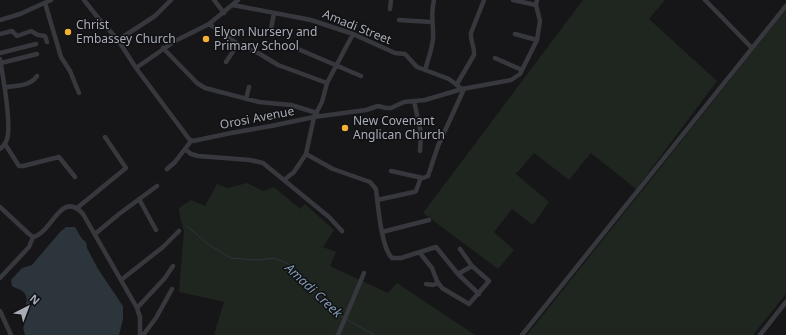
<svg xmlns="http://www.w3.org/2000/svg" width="786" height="335" font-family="'Noto Sans',sans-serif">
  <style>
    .green { fill: #1e261f }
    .water { fill: #2c353c }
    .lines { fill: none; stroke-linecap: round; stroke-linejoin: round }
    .stream { stroke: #2c353c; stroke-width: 1 }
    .minor { stroke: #37383d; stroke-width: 4.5 }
    .poi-dot { fill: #f2b134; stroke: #111113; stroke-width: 1.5 }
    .labels { text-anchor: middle; stroke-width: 3; stroke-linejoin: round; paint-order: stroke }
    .poi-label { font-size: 12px; fill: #a8adb8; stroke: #111113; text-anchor: start }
    .street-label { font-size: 12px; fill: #a8adb8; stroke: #111113 }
    .water-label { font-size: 13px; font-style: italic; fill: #7f9bb3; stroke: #111113 }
  </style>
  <rect width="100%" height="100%" fill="#161618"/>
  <path class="green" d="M583,0H665L649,19L717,81L636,189L591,153L569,180L534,153L516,174L549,202L533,225L512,209L494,232L514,250L498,269L423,213Z
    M786,10V294L753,335H527Z
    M247,183L263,191L274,187L300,209L305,204L334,230L323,247L336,252L330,266L388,293L397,283L475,335H214L224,302L179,292L184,231L180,217L179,208L191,200L205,206L217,184L228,188Z"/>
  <path class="water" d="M66,227H75L82,239L86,242L87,248L98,269L123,306V319L119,335H25C24,331 23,327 22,322C22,314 30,302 25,294C22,289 16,289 12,286L11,280L22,268L32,265L60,232Z"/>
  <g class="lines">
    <path class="stream" d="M188,227L209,245L231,258L258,260L274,258L288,264L299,272L318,297L335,313L343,317
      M346,319L374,335"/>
    <path class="minor" d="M84,0L99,19L118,40L136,68L189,139L193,141L231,133L271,126L314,117L366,110L378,106L386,108H391L404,102L425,100L462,89L511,80L520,74L537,40L540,21L536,5L537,0
      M214,0L224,13
      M513,0L536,5
      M705,0L752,48
      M45,3L61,57L70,71L79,93
      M233,5L311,20L353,34L395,53L405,54L417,67L449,79L462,89
      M390,9L391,0
      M0,20L20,14L51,0
      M399,20L431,22
      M209,24L238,44L260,54L278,65L327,83
      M271,29L274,13
      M0,34L12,31L17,36L31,31L38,35L45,36L47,42
      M515,34L537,40
      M118,40L155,16L171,0
      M291,46L361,76
      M163,48L197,83L205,88L259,102L291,105L317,113
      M0,53L36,44
      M495,58L522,70
      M0,59C3,77 12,124 7,139C6,144 3,146 0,149
      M226,62L238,44
      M1,63L37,54
      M136,68L175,41L209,24L238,0
      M425,70C428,60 432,49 433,39C434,25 430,15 434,0
      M457,84L474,55C475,47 470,41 471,33L484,0
      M5,87C15,86 31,86 37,76
      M246,99L249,87
      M414,101L421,133L420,151
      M5,144L19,166H23L59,157L75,177
      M185,149L191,154L198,156L250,160L263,163L329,217L342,231
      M306,154L333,169L370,182L376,189C378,204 381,248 392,258H401L436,247L458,274L479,294
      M167,169L175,162L191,141
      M391,171L423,178L428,176L438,146L464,89
      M284,180L294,172L306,154L314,117L322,102L327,83L353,34
      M139,199L156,230
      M377,200L414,192L416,191L420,180
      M0,207L29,234L33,237C52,233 61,189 83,214L137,308L140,317V335
      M77,208L126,168L105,137
      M382,232L429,220
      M95,234L119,214L157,186
      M420,253L432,268L437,281L442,288L469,304L489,281L472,266L460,249
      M458,274L472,266
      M0,278L29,247L33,237
      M121,280L163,247L179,231
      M426,284L433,285L438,283
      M137,308L165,278L173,266
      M0,311L11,335
      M143,335L156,318L172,289
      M338,335L364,273
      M522,335L786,6
      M760,335L786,302"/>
  </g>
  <g class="poi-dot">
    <circle cx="68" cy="32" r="4"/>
    <circle cx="206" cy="39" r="4"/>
    <circle cx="345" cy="128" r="4"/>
  </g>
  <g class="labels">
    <g class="poi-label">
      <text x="76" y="29">Christ<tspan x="76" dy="14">Embassey Church</tspan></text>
      <text x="214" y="36">Elyon Nursery and<tspan x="214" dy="14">Primary School</tspan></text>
      <text x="353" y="125">New Covenant<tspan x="353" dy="14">Anglican Church</tspan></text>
    </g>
    <g class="street-label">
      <text transform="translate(357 27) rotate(22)" y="4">Amadi Street</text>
      <text transform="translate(257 118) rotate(-11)" y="4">Orosi Avenue</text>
    </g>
    <g class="water-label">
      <text transform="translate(314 290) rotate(43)" y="5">Amadi Creek</text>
    </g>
  </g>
  <g transform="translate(28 307) rotate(42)" stroke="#111113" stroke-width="3" paint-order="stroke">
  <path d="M0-3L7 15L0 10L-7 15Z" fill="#a8adb8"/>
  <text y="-6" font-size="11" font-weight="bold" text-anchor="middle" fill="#a8adb8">N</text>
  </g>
</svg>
